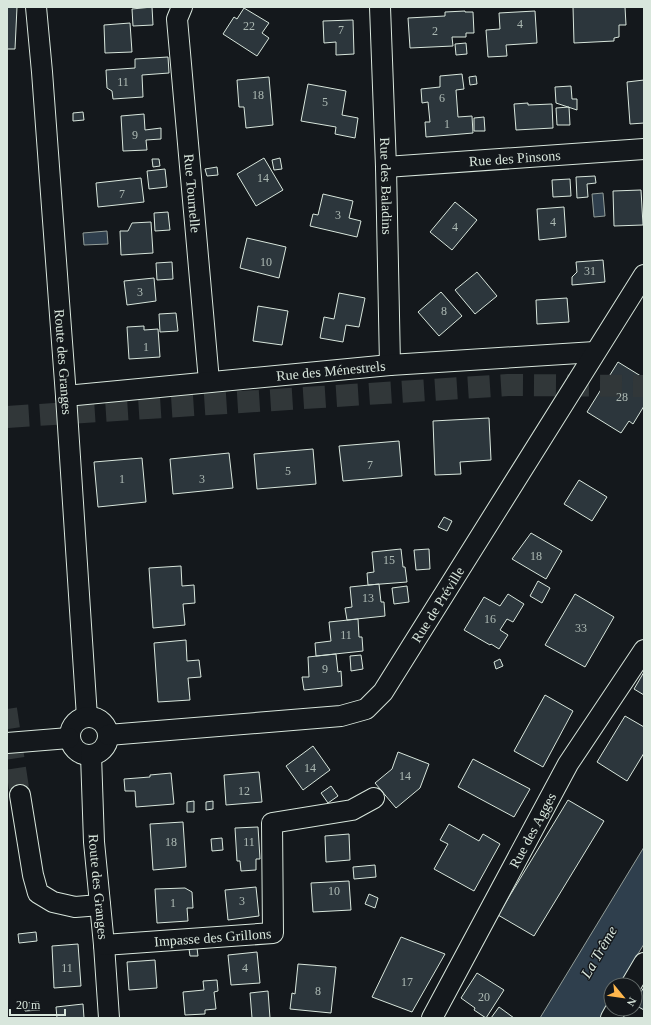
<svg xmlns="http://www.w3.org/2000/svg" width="651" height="1025" font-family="Georgia,serif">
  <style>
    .water { fill: #2f3f4d; stroke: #939e99 }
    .building { fill: #2c363c; stroke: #d8e6dc }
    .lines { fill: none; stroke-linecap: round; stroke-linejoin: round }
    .minor-tunnel { stroke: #313739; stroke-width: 20; stroke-dasharray: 20 10; stroke-linecap: butt }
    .highway-tunnel { stroke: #313739; stroke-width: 22; stroke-dasharray: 22 11; stroke-linecap: butt }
    .minor-casing { stroke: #d8e6dc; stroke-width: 22 }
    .minor { stroke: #14181c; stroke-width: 20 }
    .labels { text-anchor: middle; stroke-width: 3; stroke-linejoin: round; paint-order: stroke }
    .number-label { font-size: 12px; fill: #adbab4 }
    .street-label { font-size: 14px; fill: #d8e6dc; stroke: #14181c }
    .water-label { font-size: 15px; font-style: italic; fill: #d8e6dc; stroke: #14181c }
  </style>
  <rect width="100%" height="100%" fill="#14181c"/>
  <path class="water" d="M603,193L605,216L594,217L592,194Z
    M107,231L108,244L84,245L83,233Z
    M644,847V944L619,985H611V1000L600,1018H540Z"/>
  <path class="building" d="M7,7H17L15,49H7Z
    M152,7L153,25L133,26L132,9Z
    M573,7H625L626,25H619V37L614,38V41L574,43Z
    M244,8L269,23L262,33L269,38L257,56L223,34L234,17L237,19Z
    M465,11V12H473L474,33H466V37H452L453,46L410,48L408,18L445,16V12Z
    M535,11L537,43L506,45L507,56L488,57L486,30L500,29L499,13Z
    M353,20L354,54L336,55V42L324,43L323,21Z
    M130,23L132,52L105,53L104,25Z
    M466,43L467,54L456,55L455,44Z
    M168,57L169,73L142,75L143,97L113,99L112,91L107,88L106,70L135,68V59Z
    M462,74L464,89L456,90L458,117L472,116L473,133L426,137L425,122H430L428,102L422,103L421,89L440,87V76Z
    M476,76L477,84L470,85L469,77Z
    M269,77L273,125L246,128L244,107H239L237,80Z
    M644,80V123L630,124L627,82Z
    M308,84L346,91L342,115L358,118L355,138L335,134L336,127L301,121Z
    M571,86L572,99H577V110L556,103L555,87Z
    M528,103V105L552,104L553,128L516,130L514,104Z
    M569,107L570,125H557L556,108Z
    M83,112L84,120L73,121V113Z
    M144,114L145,130L161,128V139L146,140L147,150L123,151L121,116Z
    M484,117L485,131H474V118Z
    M264,158L283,190L256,206L237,174Z
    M280,158L282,169L274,170L272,160Z
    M152,159H159L160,166L153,167Z
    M217,167L218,175L207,176L205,169Z
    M165,169L167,187L149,189L147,171Z
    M595,176L596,183L587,184L588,197L577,198L576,177Z
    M141,178L144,202L98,207L96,183Z
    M570,179L571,196L553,197L552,180Z
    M641,190L643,225L614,226L613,191Z
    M323,194L353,201L349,218L361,221L357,237L310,226L313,214L318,215Z
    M455,202L477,220L452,250L430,232Z
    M564,207L566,237L539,240L537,209Z
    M168,212L170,230L155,231L154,213Z
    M151,222L153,253L121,255L120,231H128L132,223Z
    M247,238L286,247L279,278L240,268Z
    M603,260L605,282L572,285V277L577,272L576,262Z
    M172,262L173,279L157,280L156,263Z
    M477,272L497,296L475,314L455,290Z
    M154,278L156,301L127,305L124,281Z
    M441,292L462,316L439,336L418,312Z
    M339,293L365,298L359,327L346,325L343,342L320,338L324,317L334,319Z
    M567,298L569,322L537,324L536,300Z
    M258,306L288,311L282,345L253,341Z
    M176,313L178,331L160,332L159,314Z
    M144,326V330L158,329L160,357L129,359L127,327Z
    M618,362L644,378V406L633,424L629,421L621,433L587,412Z
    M489,418L491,460L460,462L461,474L435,475L433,421Z
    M399,441L402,476L343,481L339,446Z
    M313,449L316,484L257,489L254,454Z
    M229,453L233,488L173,494L170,459Z
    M142,458L146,502L98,507L94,462Z
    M579,480L607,497L592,521L564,504Z
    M444,517L452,521L447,531L438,527Z
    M531,533L562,551L546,579L512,559Z
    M401,549L403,567H405L407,582L368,585L367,573L374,572L372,552Z
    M429,549L430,569L416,570L414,550Z
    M181,566L182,586L194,585L195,603L183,604L185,625L153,628L149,568Z
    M538,581L550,588L542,603L530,596Z
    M379,584L381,602H384L385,616L347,620L345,608L352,607L350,587Z
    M407,586L409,602L394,604L392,588Z
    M508,594L524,604L513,622L507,619L500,630L508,635L499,649L491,644L490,645L464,630L484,597L500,606Z
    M575,594L614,617L585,667L545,645Z
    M358,619L359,637H362L363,651L316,656L315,643L331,641L329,622Z
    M186,640L187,661L199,660L201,677L188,678L190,700L158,702L154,643Z
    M336,654L338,672L341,671L342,686L304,690L302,677H309L308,657Z
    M361,655L363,669L351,671L350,656Z
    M500,659L503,666L496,669L494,662Z
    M644,672V695L634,689Z
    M545,695L573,711L543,767L514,751Z
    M625,716L644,727V753L627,781L597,762Z
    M313,746L330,770L303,790L286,766Z
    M398,752L429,764L420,788L396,808L375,783L392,769Z
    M473,759L530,789L514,817L458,787Z
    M259,772L262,802L226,805L224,775Z
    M171,773L174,804L136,807L135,791H125L124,779L150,777V775Z
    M331,786L338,796L328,803L321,793Z
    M568,800L604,821L534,936L498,915Z
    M194,801V812H187V802Z
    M213,801V809L206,810V802Z
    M183,822L186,867L153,870L150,824Z
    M449,824L479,841L483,834L500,844L474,891L434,869L448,844L440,840Z
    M258,827L260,859H256V870L241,871L240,861H237L235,828Z
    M349,834L350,860L326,862L325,836Z
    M222,838L223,850L212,851L211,839Z
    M375,865L376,877L354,879L353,867Z
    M349,881L351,910L313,912L311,883Z
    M256,887L259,916L228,920L225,890Z
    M185,888L192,892L193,908H187L188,921L157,923L155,889Z
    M369,894L378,898L375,908L365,904Z
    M36,932L37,941L19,943L18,934Z
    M401,937L445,954L412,1012L372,997Z
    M78,944L81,986L54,988L52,946Z
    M197,948L198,956H190L189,949Z
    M257,952L260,983L231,985L228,955Z
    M155,960L157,988L129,990L127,962Z
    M298,964L336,967L331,1013L290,1009L292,993L295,994Z
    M477,973L504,990L486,1018L474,1010L475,1008L461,998Z
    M217,980L218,991L214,992L216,1009L205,1010V1014L185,1015L183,992L204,990L203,981Z
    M644,987V1010L635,1005V1002Z
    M268,991L270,1018H252L250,993Z
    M39,1002L40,1010L25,1011V1003Z
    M83,1004L84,1018H57L56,1007Z
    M499,1007L514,1018H491Z"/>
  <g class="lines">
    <path class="minor-tunnel" d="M7,709L20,795"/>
    <path class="highway-tunnel" d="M7,417L508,385L644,386"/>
    <g class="minor-casing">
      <g id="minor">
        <path id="s1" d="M36,7L42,72L66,396L87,717"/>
        <path id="s2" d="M182,7L177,19L209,381"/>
        <path id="s3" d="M380,7L386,167L390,365"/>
        <path id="s4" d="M386,167L644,149"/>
        <path id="s5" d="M66,396L390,365L595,352"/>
        <circle cx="89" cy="736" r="19"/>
        <path id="s6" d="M108,735L341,716L366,709L383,692L644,275"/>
        <path d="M7,743L69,738"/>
        <path id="s7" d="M91,755L94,842L104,945L109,1018"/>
        <path d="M20,795L33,875L38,893L53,902L75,907L100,905"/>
        <path id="s8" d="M104,945L273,933L272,823L352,810L374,798"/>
        <path d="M631,985L644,963"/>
        <path id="s9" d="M432,1018L568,764L644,650"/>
        <path d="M611,1018L616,1009"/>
      </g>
    </g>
    <use href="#minor" class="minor"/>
  </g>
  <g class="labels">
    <g class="number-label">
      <text x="520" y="28">4</text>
      <text x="249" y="30">22</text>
      <text x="341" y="34">7</text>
      <text x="435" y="35">2</text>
      <text x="123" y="86">11</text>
      <text x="258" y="99">18</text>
      <text x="442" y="102">6</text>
      <text x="325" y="106">5</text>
      <text x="447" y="128">1</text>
      <text x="135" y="139">9</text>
      <text x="263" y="182">14</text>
      <text x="122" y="198">7</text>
      <text x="338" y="219">3</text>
      <text x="553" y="226">4</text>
      <text x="455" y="231">4</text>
      <text x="266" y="266">10</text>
      <text x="590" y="275">31</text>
      <text x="140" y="296">3</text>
      <text x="444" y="315">8</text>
      <text x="146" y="351">1</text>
      <text x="622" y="401">28</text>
      <text x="370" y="469">7</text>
      <text x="288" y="475">5</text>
      <text x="122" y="483">1</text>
      <text x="202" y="483">3</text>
      <text x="536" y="560">18</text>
      <text x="389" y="564">15</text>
      <text x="368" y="602">13</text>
      <text x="490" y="623">16</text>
      <text x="581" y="632">33</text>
      <text x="346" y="639">11</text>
      <text x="325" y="673">9</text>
      <text x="310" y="772">14</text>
      <text x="405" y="780">14</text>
      <text x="244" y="795">12</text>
      <text x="171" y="846">18</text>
      <text x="249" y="846">11</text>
      <text x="334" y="895">10</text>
      <text x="242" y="905">3</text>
      <text x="173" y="907">1</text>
      <text x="67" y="972">11</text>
      <text x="245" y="972">4</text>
      <text x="407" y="986">17</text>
      <text x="318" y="995">8</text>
      <text x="484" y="1001">20</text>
    </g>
    <g class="street-label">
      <text dy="5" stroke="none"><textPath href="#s4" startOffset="129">Rue des Pinsons</textPath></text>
      <text dy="5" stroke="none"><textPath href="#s3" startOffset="179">Rue des Baladins</textPath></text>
      <text dy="5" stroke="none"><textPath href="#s2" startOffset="188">Rue Tournelle</textPath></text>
      <text dy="5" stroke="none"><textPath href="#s1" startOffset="356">Route des Granges</textPath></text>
      <text dy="5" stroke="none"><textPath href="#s5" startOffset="266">Rue des Ménestrels</textPath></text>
      <text dy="5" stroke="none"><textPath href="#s6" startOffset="387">Rue de Préville</textPath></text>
      <text dy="5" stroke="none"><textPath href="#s9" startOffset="213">Rue des Agges</textPath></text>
      <text dy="5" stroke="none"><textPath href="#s7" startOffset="132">Route des Granges</textPath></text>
      <text dy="5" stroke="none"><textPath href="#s8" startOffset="109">Impasse des Grillons</textPath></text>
    </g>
    <g class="water-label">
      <text transform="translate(599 952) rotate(-60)" y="5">La Trême</text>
    </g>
  </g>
  <rect width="651" height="1025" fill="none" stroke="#d8e6dc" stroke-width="16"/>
  <g transform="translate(623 997) rotate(119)"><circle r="19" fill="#14181c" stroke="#626a69"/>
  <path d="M0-3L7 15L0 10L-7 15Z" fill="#ffb74d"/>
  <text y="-6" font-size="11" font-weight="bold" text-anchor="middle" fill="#d8e6dc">N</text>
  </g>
  <path d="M10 1009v6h55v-6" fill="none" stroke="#d8e6dc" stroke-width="2"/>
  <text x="16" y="1009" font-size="12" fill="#d8e6dc" stroke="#14181c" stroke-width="3" paint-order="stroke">20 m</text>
</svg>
